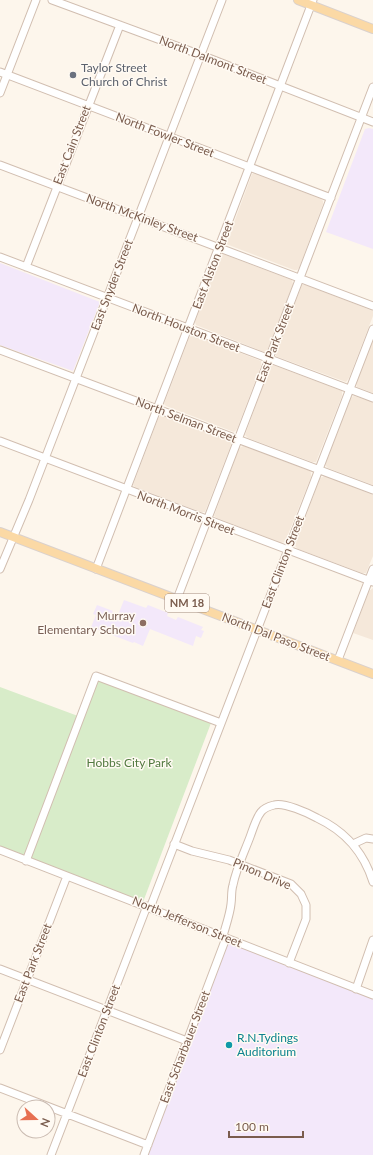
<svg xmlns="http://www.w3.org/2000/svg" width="373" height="1155" font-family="Lato,sans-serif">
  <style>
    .residential { fill: #f5e8da }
    .education { fill: #f3e8fa }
    .green { fill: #d8ecc9 }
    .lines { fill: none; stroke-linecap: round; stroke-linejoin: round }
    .minor-casing { stroke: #d1beb0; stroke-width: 9 }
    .major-casing { stroke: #dad1cd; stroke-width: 10 }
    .minor { stroke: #fff; stroke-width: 7 }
    .major { stroke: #fbd9a5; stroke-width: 8 }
    .worship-dot { fill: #6b7280; stroke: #fffaf3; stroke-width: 1.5 }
    .education-dot { fill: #8d6e63; stroke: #fffaf3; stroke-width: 1.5 }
    .culture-dot { fill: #0f9aa8; stroke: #fffaf3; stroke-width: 1.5 }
    .labels { text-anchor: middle; stroke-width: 3; stroke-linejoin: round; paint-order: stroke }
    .shield { fill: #fffaf3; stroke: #a28b7f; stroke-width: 1 }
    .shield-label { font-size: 11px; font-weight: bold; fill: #7a5c4d }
    .street-label { font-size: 12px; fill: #7a5c4d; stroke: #fffaf3 }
    .worship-label { font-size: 12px; fill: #5b616d; stroke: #fffaf3; text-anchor: start }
    .education-label { font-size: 12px; fill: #785e54; stroke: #fffaf3; text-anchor: end }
    .park-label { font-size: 12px; fill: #537a41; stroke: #fffaf3 }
    .culture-label { font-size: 12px; fill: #0d838f; stroke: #fffaf3; text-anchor: start }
  </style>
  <rect width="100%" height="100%" fill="#fdf6ec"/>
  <path class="residential" d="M254,173L321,199L323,201V204L299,268L297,270H294L226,244L252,174Z
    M223,254L292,280L293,284L268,349L264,352L196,325L195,322L220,258Z
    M302,285H306L373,311V316L349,378L346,382L278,357L276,356V352Z
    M192,335H194L261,361V366L237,429L234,432L166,406L164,404L189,338Z
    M373,339V393L357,387L356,383Z
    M273,365L342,391V396L316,462H312L248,438L245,435L270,367Z
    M354,396L373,402V485L328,468L325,465L351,397Z
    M161,415L229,440L231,442V445L205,512H201L135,487L133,485L158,419Z
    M243,446L310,471L311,473V477L285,542L281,543L217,518L214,516L239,448Z
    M325,476L373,495V556L366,573H362L298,549L295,546L320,478Z
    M373,588V640L353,633L369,591Z"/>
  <path class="education" d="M369,128L373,129V249L326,232L365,129Z
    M0,263L100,302L73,371L0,345Z
    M124,600L146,608L148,605L168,613L167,616L176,620L178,617L203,627L201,630L204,631L201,638L196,636L193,646L150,629L143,646L134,642L133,643L91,627L96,615L93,614L97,605L113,611L112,612L118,615Z
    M226,938L373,995V1155H143Z"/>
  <path class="green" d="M96,680L211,723L143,902L31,862V855L28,859L0,848V687L78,716Z"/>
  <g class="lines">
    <g class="minor-casing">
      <path id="minor" d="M52,0L201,55L373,122
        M0,72L331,198
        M0,93L36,0
        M0,165L373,306
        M0,257L373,398
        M26,267L120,25
        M0,350L373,490
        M0,441L373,582
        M0,569L29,500L222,0
        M96,569L313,0
        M177,599L373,87
        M338,660L373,569
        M174,844L192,851L229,860L291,884L301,894L306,905V919L289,963
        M353,844L366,838L373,839
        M0,850L373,995
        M26,861L96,676L221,723
        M150,908L373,329
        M223,936C226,925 230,914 231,904C232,898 231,891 233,885C236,869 244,853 250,837C253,829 256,818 261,812C264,808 270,806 274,805C284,802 308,813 317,818C345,831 364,853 373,882
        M0,969L187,1041
        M356,989L373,940
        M0,1050L67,876
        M0,1088L148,1145
        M51,1155L147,906
        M144,1155L226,938"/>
    </g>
    <g class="major-casing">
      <path id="major" d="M298,0L373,29
        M0,532L373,674"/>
    </g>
    <use href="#minor" class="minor"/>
    <use href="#major" class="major"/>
  </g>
  <circle class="worship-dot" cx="73" cy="75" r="4"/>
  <circle class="education-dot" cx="143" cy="623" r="4"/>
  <circle class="culture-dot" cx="229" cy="1045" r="4"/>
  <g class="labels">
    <rect class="shield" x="165" y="594" width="44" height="18" rx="3"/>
    <g class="shield-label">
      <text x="187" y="607">NM 18</text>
    </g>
    <g class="street-label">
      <text transform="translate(213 60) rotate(21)" y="4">North Dalmont Street</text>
      <text transform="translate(165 135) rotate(21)" y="4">North Fowler Street</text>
      <text transform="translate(72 145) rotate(-69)" y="4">East Cain Street</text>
      <text transform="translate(142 218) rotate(20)" y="4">North McKinley Street</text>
      <text transform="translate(213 265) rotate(-69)" y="4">East Alston Street</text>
      <text transform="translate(112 285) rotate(-69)" y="4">East Snyder Street</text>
      <text transform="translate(186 328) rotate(21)" y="4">North Houston Street</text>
      <text transform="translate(275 343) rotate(-69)" y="4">East Park Street</text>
      <text transform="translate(186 420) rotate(21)" y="4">North Selman Street</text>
      <text transform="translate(186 513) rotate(21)" y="4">North Morris Street</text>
      <text transform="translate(283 562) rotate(-69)" y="4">East Clinton Street</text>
      <text transform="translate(276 637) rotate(21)" y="4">North Dal Paso Street</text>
      <text transform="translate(262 874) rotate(23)" y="4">Pinon Drive</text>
      <text transform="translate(187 922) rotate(22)" y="4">North Jefferson Street</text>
      <text transform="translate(33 963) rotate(-69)" y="4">East Park Street</text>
      <text transform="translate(99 1031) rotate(-69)" y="4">East Clinton Street</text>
      <text transform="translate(185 1047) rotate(-69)" y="4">East Scharbauer Street</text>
    </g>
    <g class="worship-label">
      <text x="81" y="72">Taylor Street<tspan x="81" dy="14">Church of Christ</tspan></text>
    </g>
    <g class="education-label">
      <text x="135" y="620">Murray<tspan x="135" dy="14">Elementary School</tspan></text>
    </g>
    <g class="park-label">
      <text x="129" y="767">Hobbs City Park</text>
    </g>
    <g class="culture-label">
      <text x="237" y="1042">R.N.Tydings<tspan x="237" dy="14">Auditorium</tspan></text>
    </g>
  </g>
  <g transform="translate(36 1119) rotate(111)"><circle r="19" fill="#fffaf3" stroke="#cabbb1"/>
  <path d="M0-3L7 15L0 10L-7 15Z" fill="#e76f51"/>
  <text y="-6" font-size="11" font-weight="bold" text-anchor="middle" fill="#7a5c4d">N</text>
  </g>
  <path d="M229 1131v6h74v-6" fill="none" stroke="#7a5c4d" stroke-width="2"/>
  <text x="235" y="1131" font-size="12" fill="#7a5c4d" stroke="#fffaf3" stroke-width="3" paint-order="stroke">100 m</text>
</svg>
